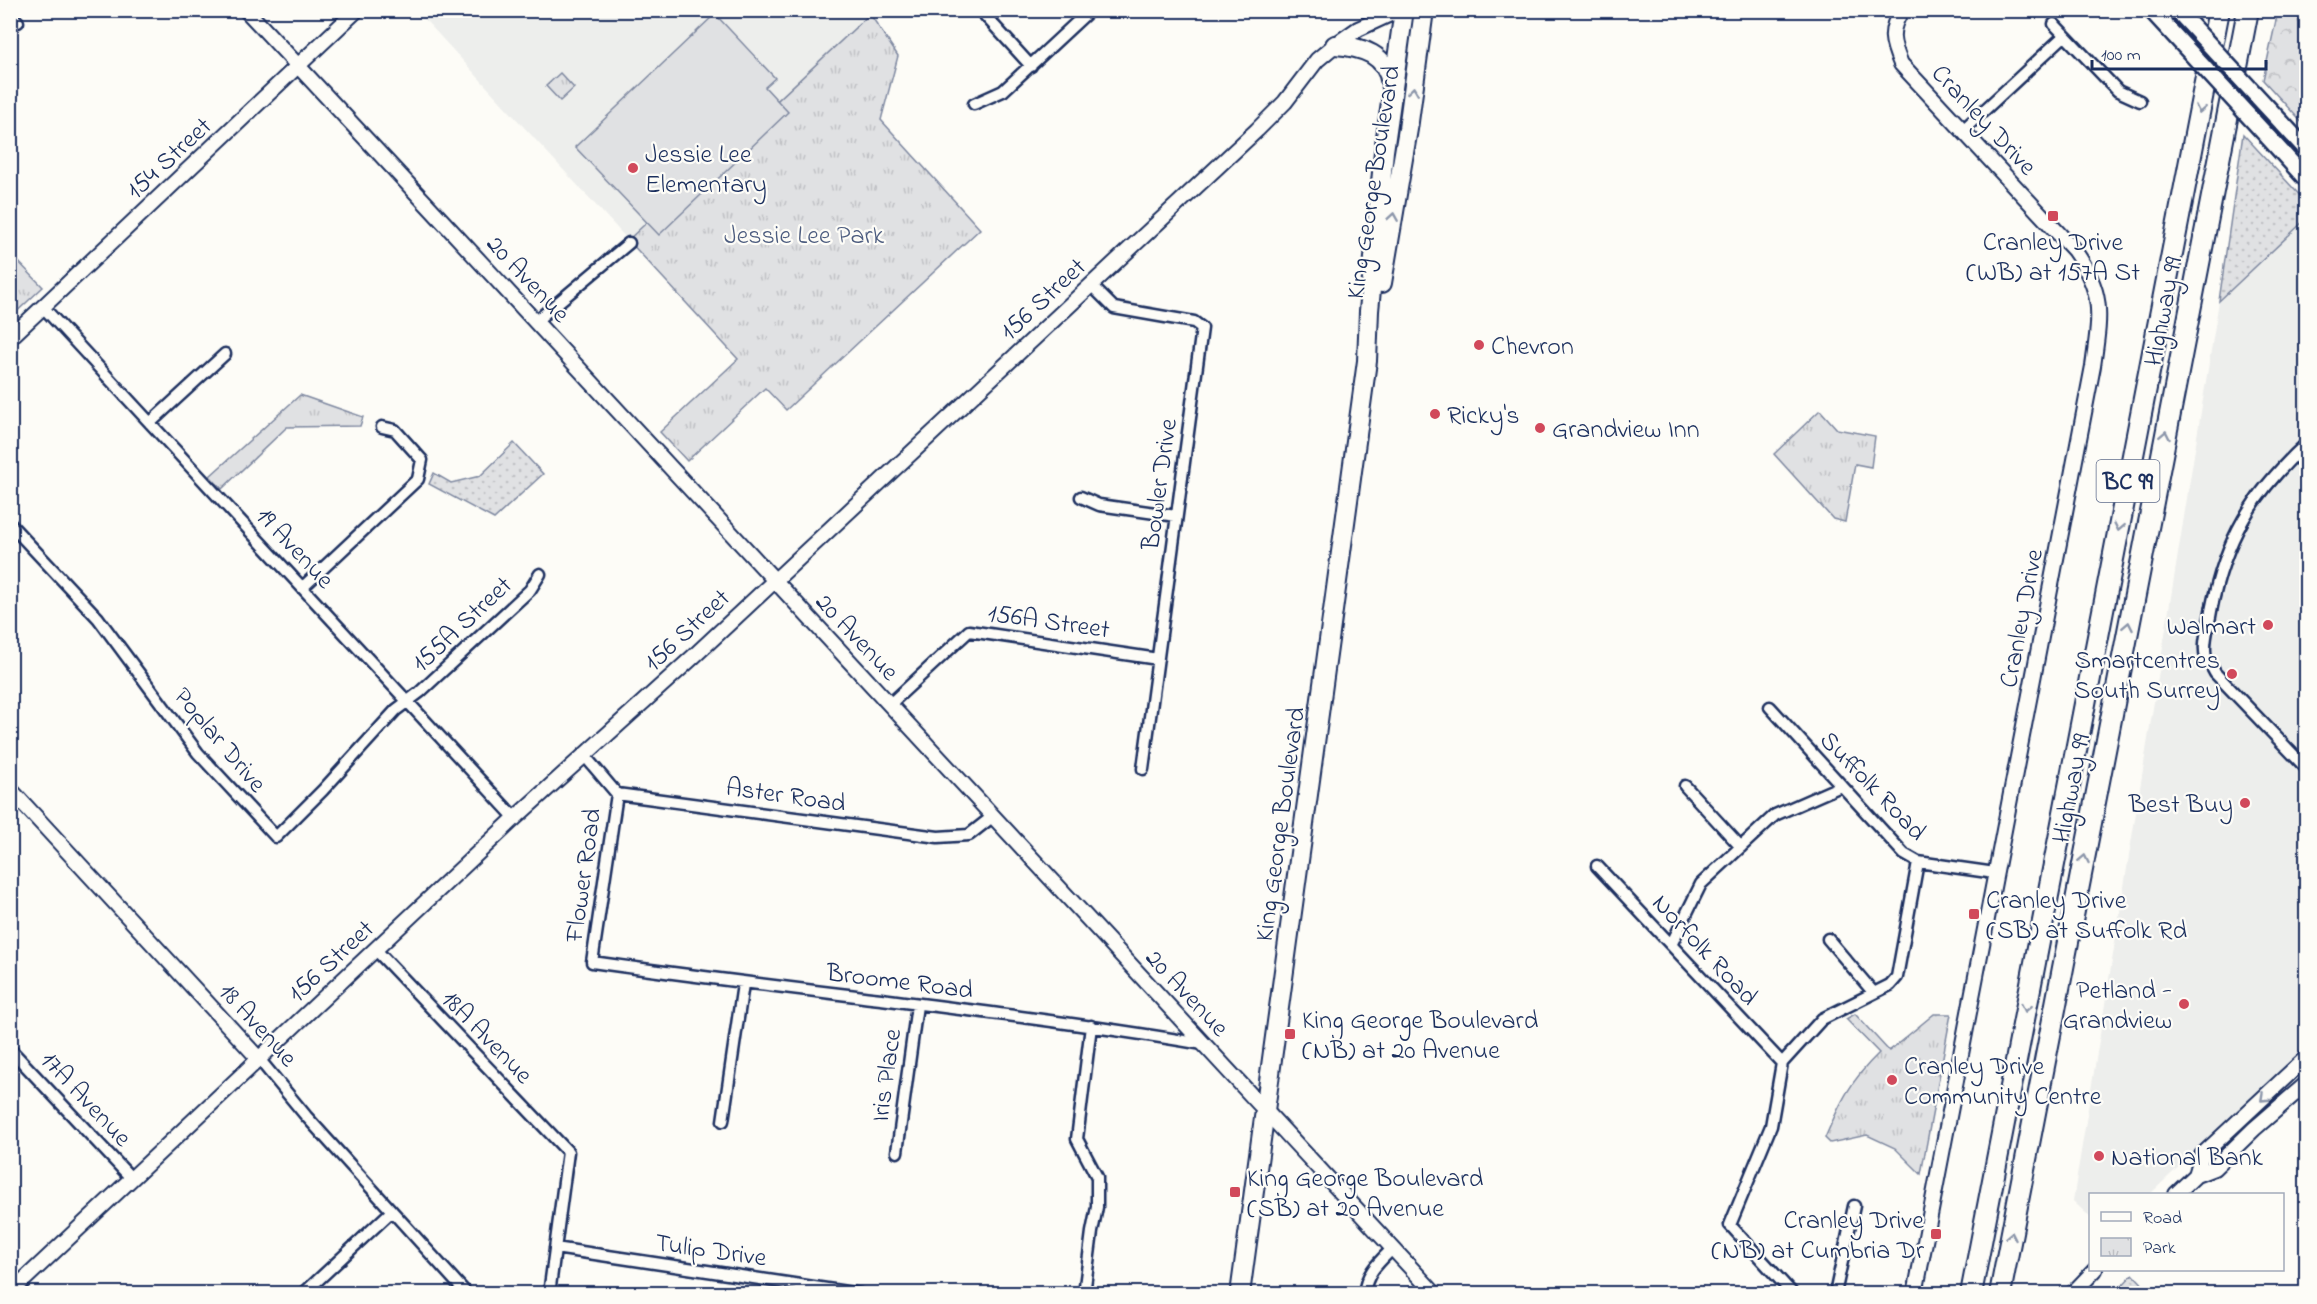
<svg xmlns="http://www.w3.org/2000/svg" width="2317" height="1304" font-family="'Indie Flower',sans-serif">
  <style>
    .built { fill: #edeeec }
    .grass { fill: url(#grass-dots); stroke: #7e88a0; stroke-width: 1.5 }
    .forest { fill: url(#forest-crowns); stroke: #7e88a0; stroke-width: 1.5 }
    .park { fill: url(#park-tufts); stroke: #7e88a0; stroke-width: 1.5 }
    .pitch { fill: #e0e1e3; stroke: #7e88a0; stroke-width: 1.5 }
    .lines { fill: none; stroke-linecap: round; stroke-linejoin: round }
    .minor-casing { stroke: #1b2f5e; stroke-width: 15 }
    .tertiary-casing { stroke: #1b2f5e; stroke-width: 18 }
    .secondary-casing { stroke: #1b2f5e; stroke-width: 20 }
    .primary-casing { stroke: #1b2f5e; stroke-width: 22 }
    .motorway-casing { stroke: #1b2f5e; stroke-width: 24 }
    .minor { stroke: #fdfcf7; stroke-width: 10 }
    .tertiary { stroke: #fdfcf7; stroke-width: 14 }
    .secondary { stroke: #fdfcf7; stroke-width: 15 }
    .primary { stroke: #fdfcf7; stroke-width: 18 }
    .motorway { stroke: #fdfcf7; stroke-width: 20 }
    .secondary-bridge-casing { stroke: #1b2f5e; stroke-width: 20; stroke-linecap: butt }
    .secondary-bridge { stroke: #fdfcf7; stroke-width: 15 }
    .oneway { stroke: #8c96aa }
    .poi-dot { fill: #d1495b; stroke: #fdfcf7; stroke-width: 2 }
    .labels { text-anchor: middle; stroke-width: 4.5; stroke-linejoin: round; paint-order: stroke }
    .shield { fill: #fdfcf7; stroke: #5f6c8c; stroke-width: 1.5 }
    .shield-label { font-size: 24px; font-weight: bold; fill: #1b2f5e }
    .street-label { font-size: 26px; fill: #1b2f5e; stroke: #fdfcf7 }
    .poi-label { font-size: 26px; fill: #1b2f5e; stroke: #fdfcf7; text-anchor: start }
    .park-label { font-size: 26px; fill: #4c5c7f; stroke: #fdfcf7 }
  </style>
  <defs>
    <pattern id="grass-dots" width="8" height="8" patternUnits="userSpaceOnUse" patternTransform="scale(1.5)"><rect width="8" height="8" fill="#e0e1e3"/><path d="M2 2h.1M6 6h.1" fill="none" stroke="#c0c1c5" stroke-width="1.8" stroke-linecap="round"/></pattern>
    <pattern id="forest-crowns" width="20" height="18" patternUnits="userSpaceOnUse" patternTransform="scale(1.5)"><rect width="20" height="18" fill="#e0e1e3"/><path d="M2 6a3 3 0 1 1 6 0M12 15a3 3 0 1 1 6 0" fill="none" stroke="#c0c1c5"/></pattern>
    <pattern id="park-tufts" width="24" height="20" patternUnits="userSpaceOnUse" patternTransform="scale(1.5)"><rect width="24" height="20" fill="#e0e1e3"/><path d="M3 7l-1-3M5 7V3M7 7l1-3M15 17l-1-3M17 17v-4M19 17l1-3" fill="none" stroke="#c0c1c5"/></pattern>
  </defs>
  <rect width="100%" height="100%" fill="#fdfcf7"/>
  <filter id="ink" filterUnits="userSpaceOnUse"><feTurbulence type="fractalNoise" baseFrequency=".0167" numOctaves="2"/><feDisplacementMap in="SourceGraphic" scale="12" xChannelSelector="R" yChannelSelector="G"/><feConvolveMatrix kernelMatrix="1 2 1 2 8 2 1 2 1" color-interpolation-filters="sRGB"/></filter>
  <g filter="url(#ink)">
    <path class="built" d="M867,10L870,14L628,240L417,11Z
      M2306,219V1047L2150,1194H2090V1217L2073,1201L2219,301Z"/>
    <path class="grass" d="M2243,134L2306,202V219L2219,301Z
      M514,443L543,474L494,519L429,484L434,473L451,483L480,476Z
      M2133,1274L2151,1293H2115Z"/>
    <path class="forest" d="M2278,11H2306V127L2263,80Z"/>
    <path class="park" d="M870,14L898,56L881,120L980,229L786,410L765,388L687,461L660,432L738,359L628,240Z
      M560,73L574,88L560,101L546,86Z
      M11,254L43,287L11,317Z
      M300,395L363,417L360,426L287,427L222,489L210,476Z
      M1820,410L1837,429L1875,436L1871,467L1855,464L1845,522L1833,519L1774,454Z
      M1855,1014L1889,1051L1934,1014H1951L1921,1174L1895,1148L1867,1135L1830,1143L1825,1138C1840,1103 1850,1081 1879,1053L1846,1019Z"/>
    <path class="pitch" d="M715,14L775,78L765,87L788,112L659,235L575,147Z"/>
    <g class="lines">
      <g class="minor-casing">
        <path id="minor" d="M980,10L1031,66
          M10,14L18,22
          M2054,24L2118,91L2140,101
          M974,104L1003,91L1090,10
          M1963,130L2064,36
          M1091,285L1114,308L1194,322L1202,328L1143,769
          M43,307L515,818
          M536,321L629,243
          M150,423L225,354
          M2306,444C2252,494 2225,539 2211,611C2209,625 2202,644 2206,657C2208,662 2213,668 2215,673L2306,768
          M1081,497L1099,505L1176,516
          M10,524L98,618L198,753L276,837L323,790L396,710L420,692L530,590L540,574
          M303,587L418,479L422,460L395,430L382,427
          M889,705L969,631L1158,659
          M1770,707L1904,854L1918,862L1995,873
          M584,755L617,794L938,837L969,835L992,817
          M1685,786L1741,847
          M617,794L592,962C795,991 1000,1010 1203,1044
          M1597,866L1782,1063
          M1828,939L1873,992
          M1671,945L1701,884L1775,815L1841,786
          M376,950L568,1152L549,1294
          M10,1049L131,1178
          M259,1059L306,1116L467,1294
          M723,1121L743,984
          M897,1152L917,1005
          M555,1248L860,1294
          M303,1294L392,1211
          M1084,1294L1092,1232L1097,1207V1177L1077,1139L1091,1026
          M1364,1294C1366,1273 1379,1262 1393,1248
          M1793,1294L1730,1225L1771,1126L1782,1063L1822,1019L1890,985L1897,977L1918,862
          M1835,1294L1854,1206"/>
      </g>
      <g class="tertiary-casing">
        <path id="tertiary" d="M246,10L447,226L1435,1294
          M1902,10C1888,31 1892,43 1901,64L2074,250C2105,294 2100,315 2093,366L1915,1294
          M10,338L357,10
          M10,789L259,1059
          M2196,1175L2202,1155L2306,1058
          M2176,1194L2196,1175L2214,1168L2254,1129L2306,1084
          M10,1293L515,818L693,657L1257,130L1285,102L1317,60L1335,45L1358,29L1399,10
          M2072,1294L2095,1270"/>
      </g>
      <g class="secondary-casing">
        <path id="secondary" d="M2282,123L2306,149
          M2268,137L2306,179"/>
      </g>
      <g class="primary-casing">
        <path id="primary" d="M1335,45C1362,47 1387,54 1391,84
          M1382,283L1408,129L1424,10
          M1240,1294L1367,361L1369,311L1384,151L1404,10"/>
      </g>
      <g class="motorway-casing">
        <path id="motorway" d="M1971,1294L2219,10
          M2000,1294L2248,10"/>
      </g>
      <use href="#minor" class="minor"/>
      <use href="#tertiary" class="tertiary"/>
      <use href="#secondary" class="secondary"/>
      <use href="#primary" class="primary"/>
      <use href="#motorway" class="motorway"/>
      <g class="secondary-bridge-casing">
        <path id="secondary-bridge" d="M2151,10L2268,137
          M2177,10L2282,123"/>
      </g>
      <use href="#secondary-bridge" class="secondary-bridge"/>
    </g>
    <defs><path id="oneway-chevron" d="M-2-3.5L2.5 0L-2 3.5" fill="none" stroke-width="1.6" stroke-linecap="round" stroke-linejoin="round" transform="scale(1.5)"/></defs>
    <g class="oneway">
      <use href="#oneway-chevron" transform="translate(1413 91) rotate(-82)"/>
      <use href="#oneway-chevron" transform="translate(2200 109) rotate(101)"/>
      <use href="#oneway-chevron" transform="translate(1393 217) rotate(-81)"/>
      <use href="#oneway-chevron" transform="translate(2165 435) rotate(-79)"/>
      <use href="#oneway-chevron" transform="translate(2119 527) rotate(101)"/>
      <use href="#oneway-chevron" transform="translate(2128 626) rotate(-79)"/>
      <use href="#oneway-chevron" transform="translate(2084 859) rotate(-79)"/>
      <use href="#oneway-chevron" transform="translate(2026 1008) rotate(101)"/>
      <use href="#oneway-chevron" transform="translate(2264 1098) rotate(137)"/>
      <use href="#oneway-chevron" transform="translate(2011 1236) rotate(-79)"/>
    </g>
  </g>
  <g class="poi-dot">
    <circle cx="633" cy="168" r="6"/>
    <rect x="2047" y="210" width="12" height="12" rx="3"/>
    <circle cx="1479" cy="345" r="6"/>
    <circle cx="1435" cy="414" r="6"/>
    <circle cx="1540" cy="428" r="6"/>
    <circle cx="2268" cy="625" r="6"/>
    <circle cx="2232" cy="674" r="6"/>
    <circle cx="2245" cy="803" r="6"/>
    <rect x="1968" y="908" width="12" height="12" rx="3"/>
    <circle cx="2184" cy="1004" r="6"/>
    <rect x="1284" y="1028" width="12" height="12" rx="3"/>
    <circle cx="1892" cy="1080" r="6"/>
    <circle cx="2099" cy="1156" r="6"/>
    <rect x="1229" y="1186" width="12" height="12" rx="3"/>
    <rect x="1930" y="1228" width="12" height="12" rx="3"/>
  </g>
  <g class="labels">
    <rect class="shield" x="2096.5" y="460" width="63" height="42" rx="4.5"/>
    <g class="shield-label">
      <text x="2128" y="489">BC 99</text>
    </g>
    <g class="street-label">
      <text transform="translate(1985 119) rotate(47)" y="9">Cranley Drive</text>
      <text transform="translate(168 157) rotate(-43)" y="9">154 Street</text>
      <text transform="translate(1372 182) rotate(-81)" y="9">King George Boulevard</text>
      <text transform="translate(529 278) rotate(47)" y="9">20 Avenue</text>
      <text transform="translate(1042 298) rotate(-43)" y="9">156 Street</text>
      <text transform="translate(2162 311) rotate(-79)" y="9">Highway 99</text>
      <text transform="translate(1158 484) rotate(-82)" y="9">Bowler Drive</text>
      <text transform="translate(296 547) rotate(47)" y="9">19 Avenue</text>
      <text transform="translate(2020 618) rotate(-79)" y="9">Cranley Drive</text>
      <text transform="translate(1049 620) rotate(8)" y="9">156A Street</text>
      <text transform="translate(461 623) rotate(-43)" y="9">155A Street</text>
      <text transform="translate(686 629) rotate(-43)" y="9">156 Street</text>
      <text transform="translate(858 636) rotate(47)" y="9">20 Avenue</text>
      <text transform="translate(221 739) rotate(50)" y="9">Poplar Drive</text>
      <text transform="translate(1874 785) rotate(46)" y="9">Suffolk Road</text>
      <text transform="translate(2070 788) rotate(-79)" y="9">Highway 99</text>
      <text transform="translate(786 794) rotate(8)" y="9">Aster Road</text>
      <text transform="translate(1279 824) rotate(-82)" y="9">King George Boulevard</text>
      <text transform="translate(582 875) rotate(-82)" y="9">Flower Road</text>
      <text transform="translate(1706 949) rotate(47)" y="9">Norfolk Road</text>
      <text transform="translate(330 960) rotate(-43)" y="9">156 Street</text>
      <text transform="translate(900 980) rotate(7)" y="9">Broome Road</text>
      <text transform="translate(1188 992) rotate(47)" y="9">20 Avenue</text>
      <text transform="translate(259 1024) rotate(48)" y="9">18 Avenue</text>
      <text transform="translate(488 1036) rotate(46)" y="9">18A Avenue</text>
      <text transform="translate(885 1075) rotate(-82)" y="9">Iris Place</text>
      <text transform="translate(87 1098) rotate(47)" y="9">17A Avenue</text>
      <text transform="translate(711 1249) rotate(8)" y="9">Tulip Drive</text>
    </g>
    <g class="poi-label">
      <text x="645" y="162">Jessie Lee<tspan x="645" dy="30">Elementary</tspan></text>
      <text x="2053" y="250" text-anchor="middle">Cranley Drive<tspan x="2053" dy="30">(WB) at 157A St</tspan></text>
      <text x="1491" y="354">Chevron</text>
      <text x="1447" y="423">Ricky's</text>
      <text x="1552" y="437">Grandview Inn</text>
      <text x="2256" y="634" text-anchor="end">Walmart</text>
      <text x="2220" y="668" text-anchor="end">Smartcentres<tspan x="2220" dy="30">South Surrey</tspan></text>
      <text x="2233" y="812" text-anchor="end">Best Buy</text>
      <text x="1986" y="908">Cranley Drive<tspan x="1986" dy="30">(SB) at Suffolk Rd</tspan></text>
      <text x="2172" y="998" text-anchor="end">Petland -<tspan x="2172" dy="30">Grandview</tspan></text>
      <text x="1302" y="1028">King George Boulevard<tspan x="1302" dy="30">(NB) at 20 Avenue</tspan></text>
      <text x="1904" y="1074">Cranley Drive<tspan x="1904" dy="30">Community Centre</tspan></text>
      <text x="2111" y="1165">National Bank</text>
      <text x="1247" y="1186">King George Boulevard<tspan x="1247" dy="30">(SB) at 20 Avenue</tspan></text>
      <text x="1924" y="1228" text-anchor="end">Cranley Drive<tspan x="1924" dy="30">(NB) at Cumbria Dr</tspan></text>
    </g>
    <g class="park-label">
      <text x="804" y="243">Jessie Lee Park</text>
    </g>
  </g>
  <rect width="2317" height="1304" fill="none" stroke="#fdfcf7" stroke-width="36"/>
  <rect x="18" y="18" width="2281" height="1268" fill="none" stroke="#1b2f5e" stroke-width="2" filter="url(#ink)"/>
  <rect x="2089" y="1193" width="195" height="78" fill="#fdfcf7" stroke="#a3aaba" stroke-width="1.5"/>
  <rect x="2101" y="1212" width="30" height="9" fill="#fdfcf7" stroke="#a3aaba" stroke-width="1.5"/>
  <text x="2143" y="1223" font-size="18" fill="#1b2f5e">Road</text>
  <rect x="2101" y="1238" width="30" height="18" fill="url(#park-tufts)" stroke="#a3aaba" stroke-width="1.5"/>
  <text x="2143" y="1253" font-size="18" fill="#1b2f5e">Park</text>
  <path d="M2092 60v9h174v-9" fill="none" stroke="#1b2f5e" stroke-width="3"/>
  <text x="2101" y="60" font-size="18" fill="#1b2f5e" stroke="#fdfcf7" stroke-width="4.5" paint-order="stroke">100 m</text>
</svg>
